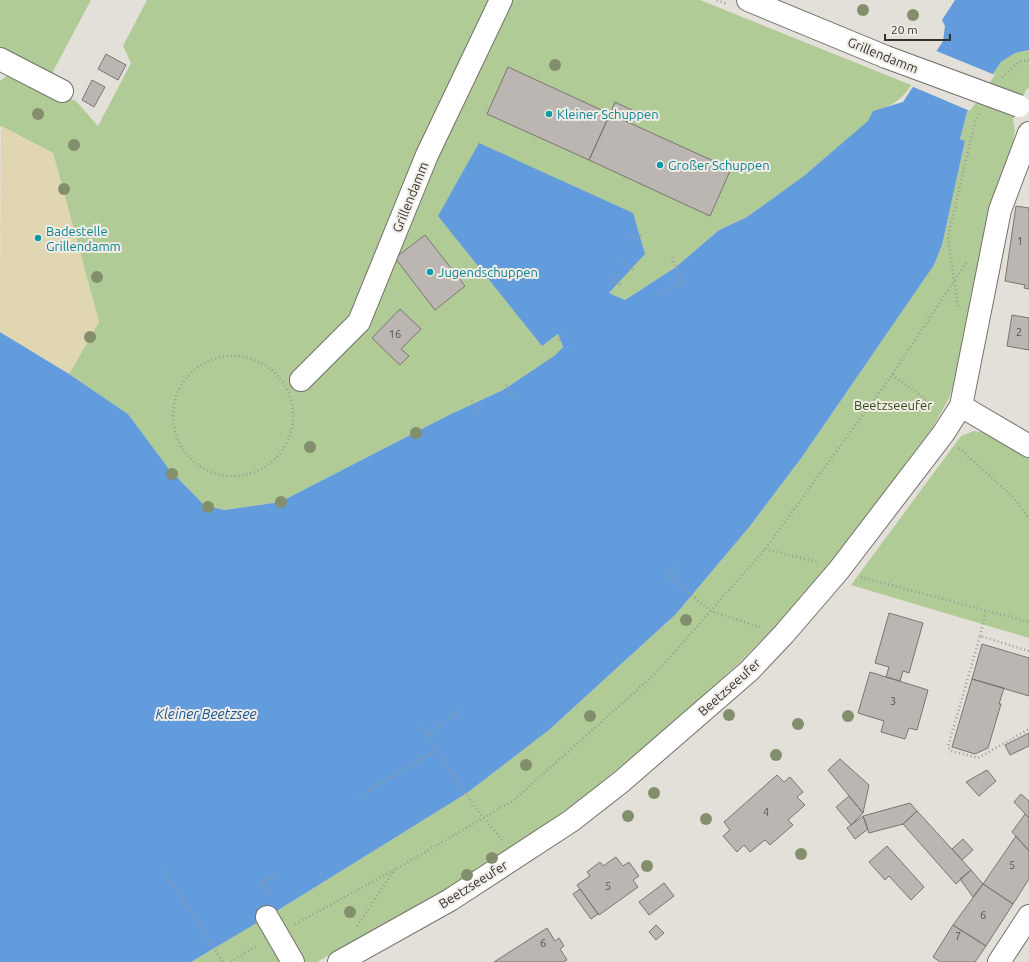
<svg xmlns="http://www.w3.org/2000/svg" width="1029" height="962" font-family="Ubuntu,sans-serif">
  <style>
    .green { fill: #b0cb96 }
    .sand { fill: #e0d6b1 }
    .water { fill: #639cdc }
    .pier { fill: #e3dfd9 }
    .building { fill: #bcb6b2; stroke: #7b7572 }
    .lines { fill: none; stroke-linecap: round; stroke-linejoin: round }
    .minor-casing { stroke: #74706b; stroke-width: 24 }
    .major-casing { stroke: #74706b; stroke-width: 24 }
    .path { stroke: #9c9a95; stroke-width: 2.5; stroke-dasharray: 1 3; stroke-linecap: butt }
    .minor { stroke: #fff; stroke-width: 22 }
    .major { stroke: #fff; stroke-width: 22 }
    .major-bridge-casing { stroke: #74706b; stroke-width: 24; stroke-linecap: butt }
    .major-bridge { stroke: #fff; stroke-width: 22 }
    .tree { fill: #828e6c }
    .culture-dot { fill: #0f9aa8; stroke: #f0ece6; stroke-width: 1.5 }
    .labels { text-anchor: middle; stroke-width: 4; stroke-linejoin: round; paint-order: stroke }
    .number-label { font-size: 11px; fill: #555350 }
    .street-label { font-size: 13px; fill: #33322f; stroke: #f0ece6 }
    .culture-label { font-size: 13px; fill: #0d838f; stroke: #f0ece6; text-anchor: start }
    .park-label { font-size: 13px; fill: #334b13; stroke: #f0ece6 }
    .water-label { font-size: 14px; font-style: italic; fill: #1a5490; stroke: #f0ece6 }
  </style>
  <rect width="100%" height="100%" fill="#e3dfd9"/>
  <path class="green" d="M0,0H91L49,79L0,54Z
    M147,0H700L911,85C904,98 888,109 873,111L869,121L805,175L747,217L719,230L676,267L625,300L609,293L644,254L542,346L558,334L563,347L554,356L503,390L451,414L280,502L224,510L204,505L169,469L128,414L69,374L99,322L53,153L1,126L0,127V81L7,76L76,101L98,126L131,63L123,46Z
    M1029,50V89L1027,88L1013,119L1015,131L1000,210L959,370L949,398L933,427L827,569L791,610L739,663L672,724L563,814L445,890L317,962H191L267,917L467,793L549,730L676,614L750,526L802,457L934,265L942,245L965,141L960,139L967,112L1001,62L1015,53Z
    M974,431L992,434L1029,456V638L851,585L961,436Z"/>
  <path class="sand" d="M1,126L53,153L99,322L69,374L0,332Z"/>
  <path class="water" d="M955,0H1029V50L1015,53L1001,62L967,112L960,139L965,141L942,245L934,265L802,457L750,526L676,614L549,730L467,793L267,917L191,962H0V332L69,374L128,414L169,469L204,505L224,510L280,502L451,414L503,390L554,356L563,347L558,334L542,346L438,216L479,143L633,213L645,254L609,293L625,300L676,267L719,230L747,217L805,175L868,121L873,111L903,102L943,41L945,26L942,20Z"/>
  <path class="pier" d="M934,50L995,75L970,111L911,86Z"/>
  <path class="building" d="M106,54L126,65L118,80L98,69Z
    M508,67L610,114L589,160L487,114Z
    M92,80L105,87L94,107L82,100Z
    M615,102L636,112L630,123L610,114Z
    M610,114L731,169L710,216L589,160Z
    M1016,206L1029,208V289L1024,288L1025,285L1005,281Z
    M425,235L465,286L435,310L395,258Z
    M400,309L421,329L401,349L409,356L400,365L372,338Z
    M1012,315L1029,318V350L1007,346Z
    M889,613L923,623L909,673L903,671L900,681L886,677L889,667L875,663Z
    M982,644L1029,658V696L972,679Z
    M870,672L928,690L917,730L909,728L905,739L881,732L884,721L858,713Z
    M972,679L1004,688L999,704H1001L988,748L975,754L952,747Z
    M1029,733V746L1010,755L1005,745Z
    M840,759L869,785L863,813L828,770Z
    M987,770L996,781L979,796L966,782Z
    M777,775L784,782L790,777L803,792L797,797L805,805L788,820L793,825L770,845L765,840L750,852L744,845L737,852L723,836L730,830L724,822Z
    M1021,794L1029,801V818L1014,802Z
    M849,796L863,813L851,825L836,807Z
    M910,803L917,811L903,824L869,833L863,816Z
    M917,811L971,870L956,884L903,824Z
    M1025,814L1029,818V851L1012,832Z
    M863,816L868,829L855,839L847,828Z
    M1016,836L1029,851V879L1013,904L983,884Z
    M963,839L973,850L962,860L952,849Z
    M887,846L924,887L911,900L889,876L885,880L869,862Z
    M616,857L623,866L629,862L639,876L633,880L638,887L599,915L577,885L590,876L587,872L600,862L603,866Z
    M971,870L983,884L973,897L960,879Z
    M664,883L674,896L649,915L639,902Z
    M983,884L1013,904L986,946L953,925Z
    M580,889L598,914L591,919L573,894Z
    M656,925L664,933L656,940L649,932Z
    M953,925L986,946L975,962H940L933,957Z
    M547,928L555,941L559,938L564,946L560,949L567,960L563,962H494Z"/>
  <g class="lines">
    <g class="minor-casing">
      <path id="minor" d="M0,59L62,91
        M301,380L359,322L427,155L501,0
        M961,406L1029,446
        M267,917L293,962
        M339,962L450,900L571,821L621,782L749,671L784,634L839,570L943,434L961,406L1000,210L1029,133
        M999,962L1029,916"/>
    </g>
    <g class="major-casing">
      <path id="major" d="M748,0L886,57"/>
    </g>
    <path class="path" d="M717,0L727,4
      M1002,77L1019,62L1029,60
      M625,240L643,235
      M620,260L634,270
      M610,277L621,285
      M660,293L683,283L671,255
      M958,306L948,238L975,121L979,114
      M558,340L569,330
      M563,347L577,349
      M173 416a60 60 0 1 1 120 0a60 60 0 1 1-120 0Z
      M892,375L927,400L932,411
      M506,385L513,396
      M472,400L480,416
      M959,448L1013,497L1029,518
      M765,549L817,562
      M679,562L668,576L711,611L760,627
      M861,577L1029,622
      M980,636L986,611
      M1029,651L980,636L948,747L951,751L978,758L1029,729
      M421,725L475,807L502,840
      M428,735L463,708
      M358,798L437,749
      M163,870L223,962
      M268,895L261,882L275,875
      M295,924L396,869L514,800L656,673L765,549L892,375L966,263
      M357,926L395,869
      M231,962L258,945"/>
    <use href="#minor" class="minor"/>
    <use href="#major" class="major"/>
    <g class="major-bridge-casing">
      <path id="major-bridge" d="M886,57L1019,106"/>
    </g>
    <use href="#major-bridge" class="major-bridge"/>
  </g>
  <g class="tree">
    <circle cx="863" cy="10" r="6"/>
    <circle cx="913" cy="15" r="6"/>
    <circle cx="555" cy="65" r="6"/>
    <circle cx="38" cy="114" r="6"/>
    <circle cx="74" cy="145" r="6"/>
    <circle cx="64" cy="189" r="6"/>
    <circle cx="97" cy="277" r="6"/>
    <circle cx="90" cy="337" r="6"/>
    <circle cx="416" cy="433" r="6"/>
    <circle cx="310" cy="447" r="6"/>
    <circle cx="172" cy="474" r="6"/>
    <circle cx="281" cy="502" r="6"/>
    <circle cx="208" cy="507" r="6"/>
    <circle cx="686" cy="620" r="6"/>
    <circle cx="729" cy="715" r="6"/>
    <circle cx="590" cy="716" r="6"/>
    <circle cx="848" cy="716" r="6"/>
    <circle cx="798" cy="724" r="6"/>
    <circle cx="776" cy="755" r="6"/>
    <circle cx="526" cy="765" r="6"/>
    <circle cx="654" cy="793" r="6"/>
    <circle cx="628" cy="816" r="6"/>
    <circle cx="706" cy="819" r="6"/>
    <circle cx="801" cy="854" r="6"/>
    <circle cx="492" cy="858" r="6"/>
    <circle cx="647" cy="866" r="6"/>
    <circle cx="467" cy="875" r="6"/>
    <circle cx="350" cy="912" r="6"/>
  </g>
  <g class="culture-dot">
    <circle cx="549" cy="114" r="4"/>
    <circle cx="660" cy="165" r="4"/>
    <circle cx="38" cy="238" r="4"/>
    <circle cx="430" cy="272" r="4"/>
  </g>
  <g class="labels">
    <g class="number-label">
      <text x="1020" y="245">1</text>
      <text x="1019" y="336">2</text>
      <text x="395" y="338">16</text>
      <text x="893" y="705">3</text>
      <text x="766" y="816">4</text>
      <text x="1012" y="869">5</text>
      <text x="608" y="890">5</text>
      <text x="983" y="919">6</text>
      <text x="958" y="940">7</text>
      <text x="543" y="947">6</text>
    </g>
    <g class="street-label">
      <text transform="translate(883 55) rotate(22)" y="5">Grillendamm</text>
      <text transform="translate(410 197) rotate(-68)" y="5">Grillendamm</text>
      <text transform="translate(729 687) rotate(-42)" y="5">Beetzseeufer</text>
      <text transform="translate(473 884) rotate(-32)" y="5">Beetzseeufer</text>
    </g>
    <g class="culture-label">
      <text x="557" y="119">Kleiner Schuppen</text>
      <text x="668" y="170">Großer Schuppen</text>
      <text x="46" y="236">Badestelle<tspan x="46" dy="15">Grillendamm</tspan></text>
      <text x="438" y="277">Jugendschuppen</text>
    </g>
    <g class="park-label">
      <text x="893" y="410">Beetzseeufer</text>
    </g>
    <g class="water-label">
      <text x="206" y="719">Kleiner Beetzsee</text>
    </g>
  </g>
  <path d="M885 34v6h65v-6" fill="none" stroke="#33322f" stroke-width="2"/>
  <text x="891" y="34" font-size="12" fill="#33322f" stroke="#f0ece6" stroke-width="3" paint-order="stroke">20 m</text>
</svg>
